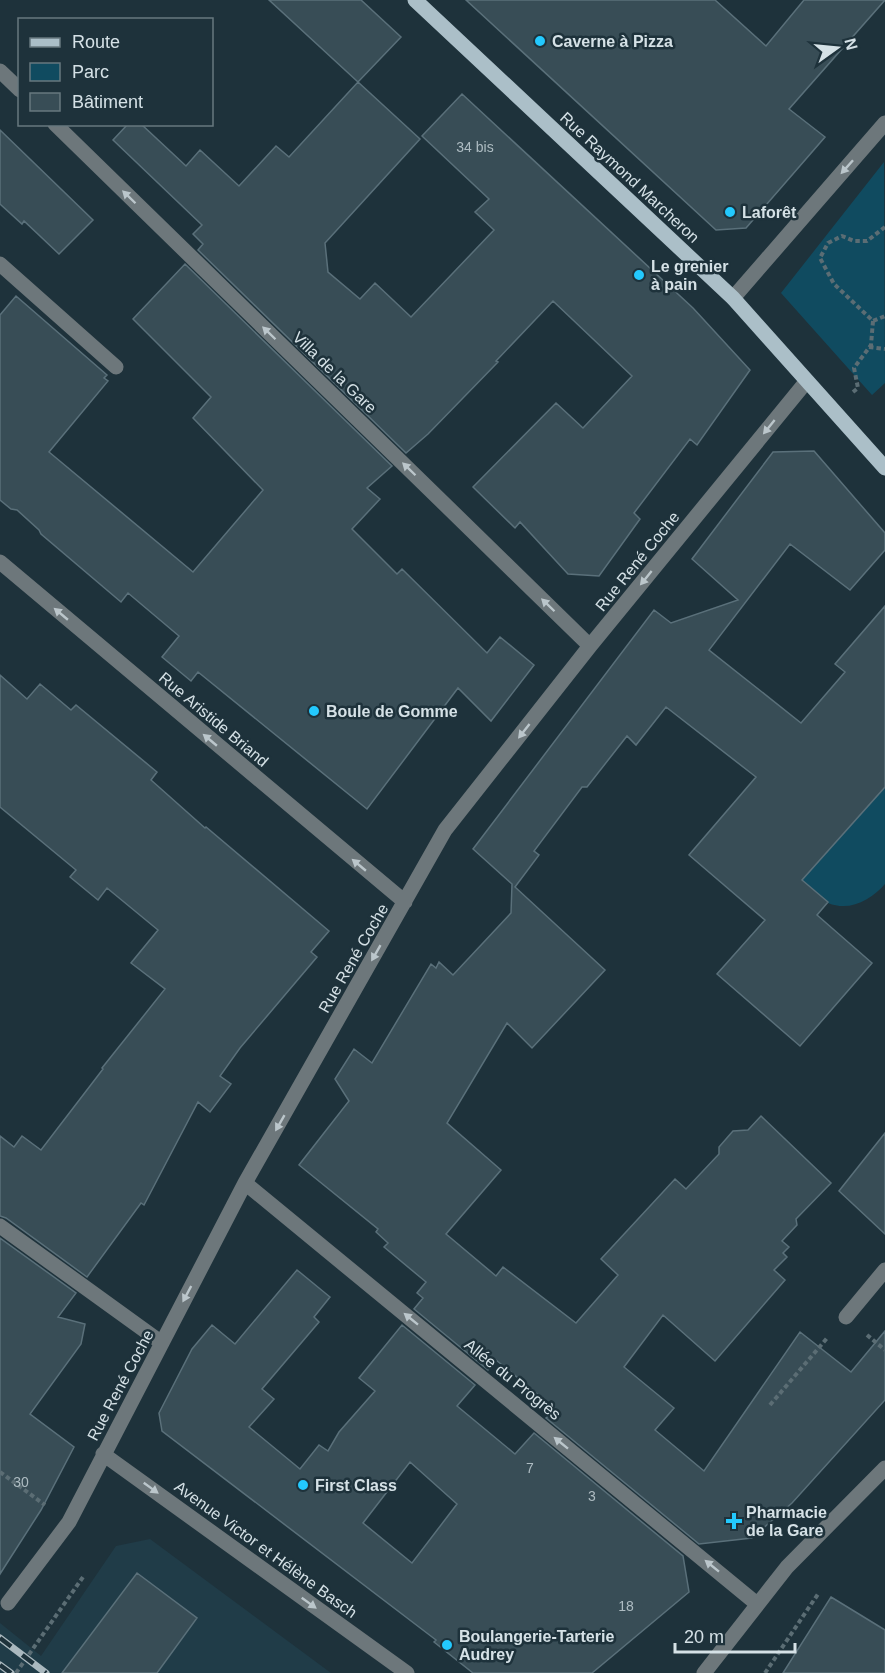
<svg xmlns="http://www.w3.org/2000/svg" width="885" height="1673" font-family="Arial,sans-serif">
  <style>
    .built { fill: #203c48 }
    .green { fill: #104b60 }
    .building { fill: #384d56; stroke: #5a707a; stroke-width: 1.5; fill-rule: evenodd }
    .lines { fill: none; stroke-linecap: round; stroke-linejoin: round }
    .path { stroke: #5b6d74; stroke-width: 4; stroke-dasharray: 4.5 3; stroke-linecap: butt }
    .minor { stroke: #6d777b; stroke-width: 15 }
    .major { stroke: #abbfc8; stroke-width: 15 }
    .rail-casing { stroke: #aab8be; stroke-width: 7 }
    .rail { stroke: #1e323b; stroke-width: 4.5; stroke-dasharray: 14; stroke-linecap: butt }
    .oneway { fill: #bbc6cb }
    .poi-dot { fill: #23c9fe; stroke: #1e323b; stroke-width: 2 }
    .labels { text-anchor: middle; stroke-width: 5; stroke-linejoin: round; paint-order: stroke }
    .number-label { font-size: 14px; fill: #aebcc2 }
    .poi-label { font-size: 16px; font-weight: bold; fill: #d5e1e6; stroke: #1e323b; text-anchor: start }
    .street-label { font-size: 16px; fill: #d5e1e6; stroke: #1e323b }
  </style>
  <rect width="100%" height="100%" fill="#1e323b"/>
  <path class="built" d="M150,1539L331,1673H0V1623L41,1656L116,1546Z"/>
  <path class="green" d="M884,162L885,383L872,395L781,293Z
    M885,787V884C871,900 850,912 828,903C819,898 810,887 802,880Z"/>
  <path class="building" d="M269,0H361L401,37L358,82Z
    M466,0H715L766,46L804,0H885L789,109L825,137L746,228L716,230Z
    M358,82L420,139L325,243L328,272L360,299L375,283L411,317L494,230L475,212L489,199L422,136L462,94L693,308L750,370L697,445L690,439L634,513L640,519L599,576L568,574L520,522L515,528L473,487L556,403L583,428L632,376L553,301L496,361L498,362L428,434L406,453L198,250L203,244L193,234L202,225L113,140L128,124H141L186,166L200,150L239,186L276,146L289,157Z
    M0,130L93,220L59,254L24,221L22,224L0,204Z
    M185,264L392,466L367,488L380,499L352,529L397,574L402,569L487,653L500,637L534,665L491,721L458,688L367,809L198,672L191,681L162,657L179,636L128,593L121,602L41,534L39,530L17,510L11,509L0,500V315L16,296L107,375L104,378L108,381L49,452L193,572L263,490L193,418L211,397L133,319Z
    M814,451L885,533V550L850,590L790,544L709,650L801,723L845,672L835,664L885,606V787L802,880L828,902L817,915L872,963L800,1046L717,974L765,920L689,855L756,777L666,707L636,745L627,736L587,787H582L534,851L539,855L515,887L605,970L532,1048L507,1023L447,1123L501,1170L446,1234L496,1276L503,1267L576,1323L618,1275L601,1259L675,1179L686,1189L719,1154V1147L733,1131L748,1130L761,1116L831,1183L796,1219L797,1225L782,1241L789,1247L783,1253L787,1257L774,1270L785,1280L715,1361L663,1315L624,1367L674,1408L655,1430L704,1471L800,1332L851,1372L885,1331V1400L792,1503L752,1538L699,1544L546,1418L555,1409L528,1386L496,1360L488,1370L414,1309L423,1298L417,1293L426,1282L384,1247L388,1243L376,1232L378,1229L299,1165L349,1101L335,1079L354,1049L372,1063L431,964L436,968L439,962L453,975L511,913L512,884L473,849L654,610L671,623L738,600L692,559L773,452Z
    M0,675L27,699L40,684L71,710L76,705L157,772L151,780L205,828L206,827L329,931L311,952L317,957L240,1048L220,1076L231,1084L210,1112L198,1102L144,1205L141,1203L87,1277L6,1218L0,1216V1136L14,1147L22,1136L41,1150L103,1069L102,1068L165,989L131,963L158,930L107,888L98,900L70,877L76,870L0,807Z
    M885,1133V1234L839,1191Z
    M0,1238L76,1293L58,1317L85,1324L81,1344L30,1414L74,1447L41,1510L0,1574Z
    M297,1270L330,1297L314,1317L319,1322L262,1389L274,1399L249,1427L300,1469L319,1445L328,1451L339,1432L375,1391L359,1378L402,1325L475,1385L457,1406L515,1454L534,1433L683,1556L689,1592L592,1673H473L434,1642L436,1640L162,1431L159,1413L192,1349L212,1325L235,1344ZM410,1462L457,1504L412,1563L363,1523Z
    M137,1573L197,1618L157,1673H62Z
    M831,1597L885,1630V1673H783Z"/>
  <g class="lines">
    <path class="path" d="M885,227L867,241H854L842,236L828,243L820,258L834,284L873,321L885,316
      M869,347L885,349
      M853,392L858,388L854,368L871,345L873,321
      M867,1335L885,1350
      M770,1405L828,1337
      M0,1472L45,1505
      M16,1673L83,1577
      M765,1673L818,1594"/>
    <path class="minor" d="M0,71L20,90
      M55,124L590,646
      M0,264L116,367
      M733,298L885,123
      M0,562L405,902
      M245,1183L757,1604
      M0,1226L162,1343
      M846,1317L885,1270
      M103,1454L407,1673
      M8,1603L69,1522L245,1183L445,830L590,646L806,382
      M704,1673L787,1567L885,1468"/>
    <path class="major" d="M415,0L733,298L885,468"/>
    <g class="rail-casing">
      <path id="rail" d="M0,1638L46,1673
        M0,1665L11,1673"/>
    </g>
    <use href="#rail" class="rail"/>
  </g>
  <defs><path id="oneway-solid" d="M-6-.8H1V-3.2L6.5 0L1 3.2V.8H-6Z" transform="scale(1.5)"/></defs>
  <g class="oneway">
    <use href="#oneway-solid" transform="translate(847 167) rotate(132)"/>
    <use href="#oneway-solid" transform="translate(129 197) rotate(-136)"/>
    <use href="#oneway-solid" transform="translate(269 333) rotate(-136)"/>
    <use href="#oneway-solid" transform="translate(769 427) rotate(129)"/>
    <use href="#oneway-solid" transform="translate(409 469) rotate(-136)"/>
    <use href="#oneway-solid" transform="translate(646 578) rotate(129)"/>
    <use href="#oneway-solid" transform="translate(548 605) rotate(-136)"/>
    <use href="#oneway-solid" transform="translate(61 614) rotate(-140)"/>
    <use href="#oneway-solid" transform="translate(524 731) rotate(128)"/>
    <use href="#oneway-solid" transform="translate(210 740) rotate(-140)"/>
    <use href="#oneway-solid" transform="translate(359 865) rotate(-140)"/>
    <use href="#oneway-solid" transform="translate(376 953) rotate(120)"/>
    <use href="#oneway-solid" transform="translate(280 1123) rotate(120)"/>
    <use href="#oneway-solid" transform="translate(187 1294) rotate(118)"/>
    <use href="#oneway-solid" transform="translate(411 1319) rotate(-141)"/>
    <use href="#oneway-solid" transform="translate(561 1443) rotate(-141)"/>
    <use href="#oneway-solid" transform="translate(151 1488) rotate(36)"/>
    <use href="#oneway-solid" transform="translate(712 1566) rotate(-141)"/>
    <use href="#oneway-solid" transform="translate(309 1603) rotate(36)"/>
  </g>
  <g class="poi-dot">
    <circle cx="540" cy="41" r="6"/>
    <circle cx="730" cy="212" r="6"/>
    <circle cx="639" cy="275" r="6"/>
    <circle cx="314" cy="711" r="6"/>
    <circle cx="303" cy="1485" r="6"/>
    <path d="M731 1512h6v6h6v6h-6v6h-6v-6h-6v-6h6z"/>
    <circle cx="447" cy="1645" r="6"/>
  </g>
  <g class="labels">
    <g class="number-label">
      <text x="475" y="152">34 bis</text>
      <text x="530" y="1473">7</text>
      <text x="21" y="1487">30</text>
      <text x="592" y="1501">3</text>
      <text x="626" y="1611">18</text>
    </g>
    <g class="poi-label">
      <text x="552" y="47">Caverne à Pizza</text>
      <text x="742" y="218">Laforêt</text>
      <text x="651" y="272">Le grenier<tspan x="651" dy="18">à pain</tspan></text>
      <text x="326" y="717">Boule de Gomme</text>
      <text x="315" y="1491">First Class</text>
      <text x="746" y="1518">Pharmacie<tspan x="746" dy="18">de la Gare</tspan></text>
      <text x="459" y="1642">Boulangerie-Tarterie<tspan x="459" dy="18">Audrey</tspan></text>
    </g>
    <g class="street-label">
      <text transform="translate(630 177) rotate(43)" y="6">Rue Raymond Marcheron</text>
      <text transform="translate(335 372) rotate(44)" y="6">Villa de la Gare</text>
      <text transform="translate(637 561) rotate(-51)" y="6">Rue René Coche</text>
      <text transform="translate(214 719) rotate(40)" y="6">Rue Aristide Briand</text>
      <text transform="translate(353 958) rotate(-60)" y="6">Rue René Coche</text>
      <text transform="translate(513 1379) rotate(39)" y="6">Allée du Progrès</text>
      <text transform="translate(120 1385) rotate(-62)" y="6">Rue René Coche</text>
      <text transform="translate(266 1549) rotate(36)" y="6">Avenue Victor et Hélène Basch</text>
    </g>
  </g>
  <rect x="18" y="18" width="195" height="108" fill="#1e323b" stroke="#67787f" stroke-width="1.5"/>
  <rect x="30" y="38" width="30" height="9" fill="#abbfc8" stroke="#67787f" stroke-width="1.5"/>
  <text x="72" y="48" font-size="18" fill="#d5e1e6">Route</text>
  <rect x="30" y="63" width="30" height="18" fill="#104b60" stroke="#67787f" stroke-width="1.5"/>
  <text x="72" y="78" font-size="18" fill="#d5e1e6">Parc</text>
  <rect x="30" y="93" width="30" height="18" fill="#384d56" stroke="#67787f" stroke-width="1.5"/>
  <text x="72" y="108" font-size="18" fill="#d5e1e6">Bâtiment</text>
  <g transform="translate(837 48) rotate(75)" stroke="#1e323b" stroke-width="4.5" paint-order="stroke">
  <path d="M0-4.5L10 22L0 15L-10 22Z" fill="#d5e1e6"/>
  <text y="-9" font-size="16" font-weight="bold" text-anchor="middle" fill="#d5e1e6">N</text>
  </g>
  <path d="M675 1643v9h120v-9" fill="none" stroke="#d5e1e6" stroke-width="3"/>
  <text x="684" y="1643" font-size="18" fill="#d5e1e6" stroke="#1e323b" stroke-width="4.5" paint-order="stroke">20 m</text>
</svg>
